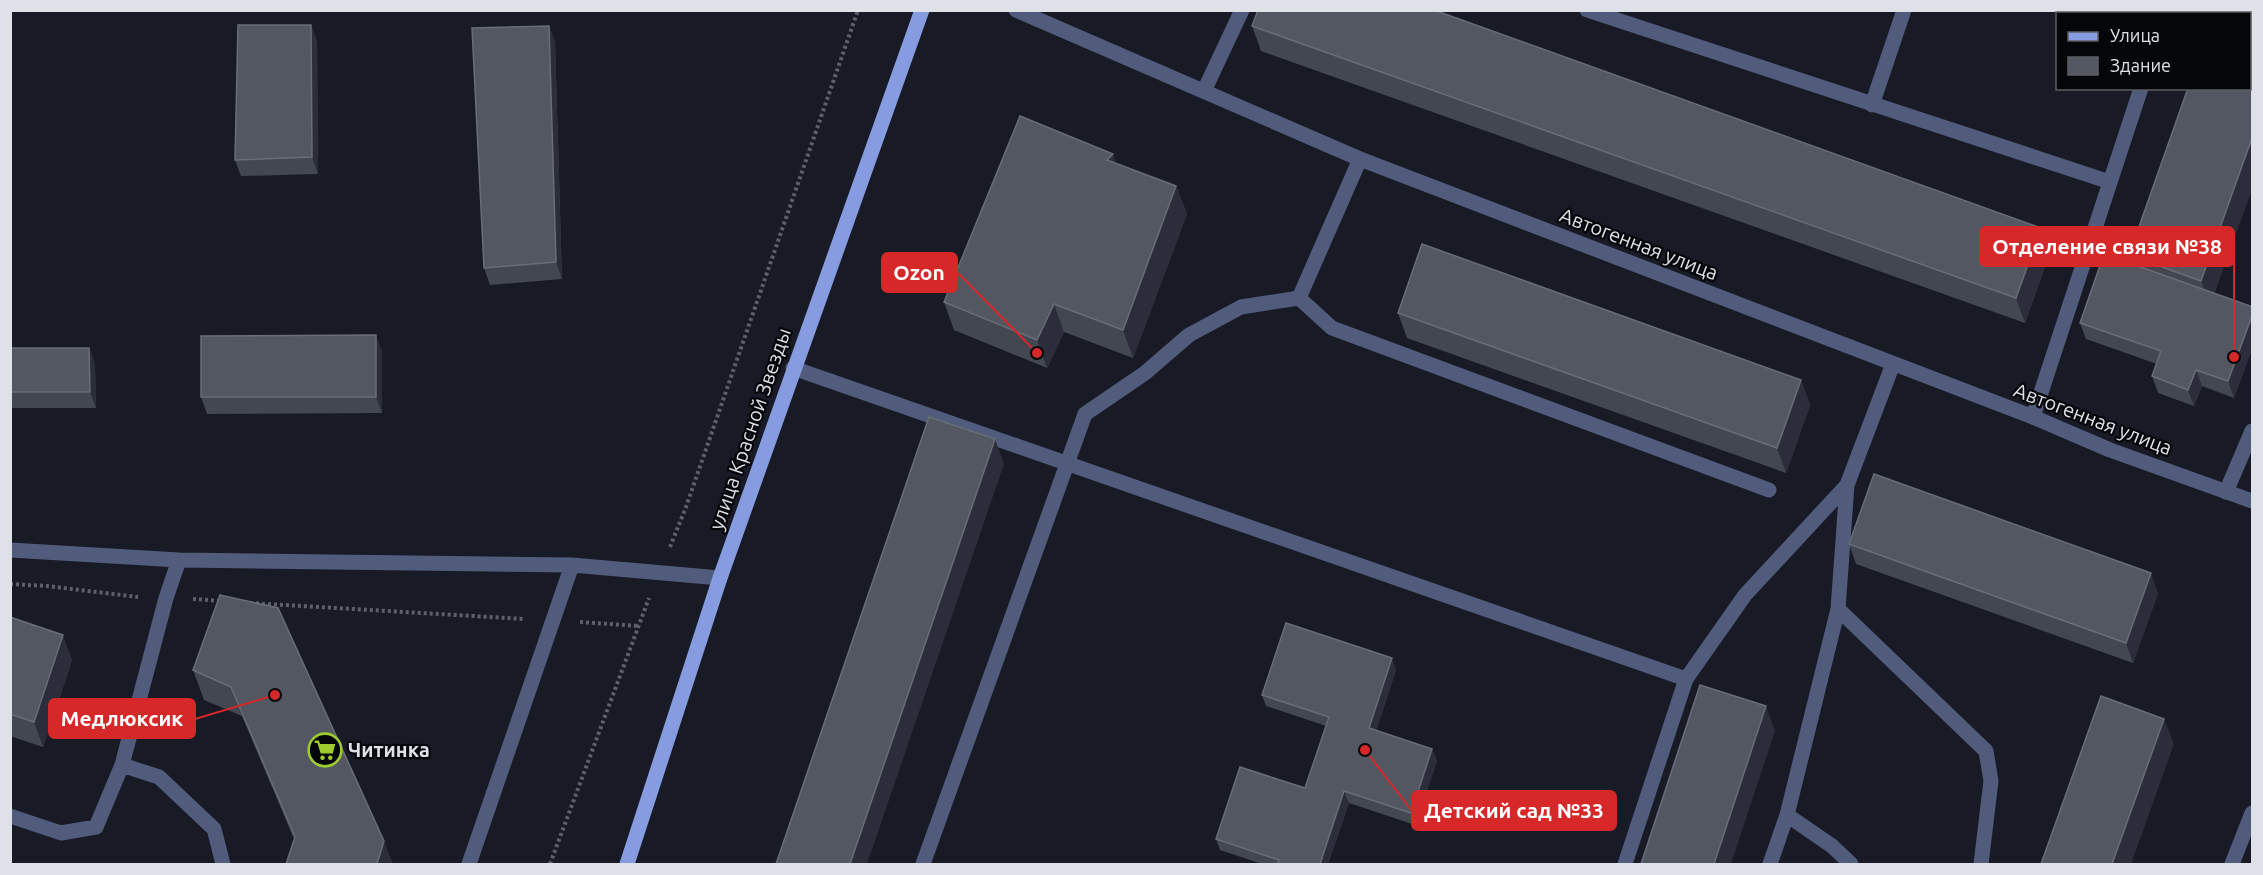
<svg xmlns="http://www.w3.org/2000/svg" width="2263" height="875" font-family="Ubuntu,sans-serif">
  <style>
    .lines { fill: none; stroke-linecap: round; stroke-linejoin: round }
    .path { stroke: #5d6069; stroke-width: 4; stroke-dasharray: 3 3; stroke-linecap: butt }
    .service { stroke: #515b7c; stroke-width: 15 }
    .minor { stroke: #515b7c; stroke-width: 15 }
    .primary { stroke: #879be0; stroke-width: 15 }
    .wall { fill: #434752 }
    .shaded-wall { fill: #2b2e3a }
    .building { fill: #535762; stroke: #696d77; stroke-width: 1.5 }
    .labels { text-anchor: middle; stroke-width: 4.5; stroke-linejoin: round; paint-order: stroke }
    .street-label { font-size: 20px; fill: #dee1e8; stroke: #05060a }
    .poi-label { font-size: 20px; font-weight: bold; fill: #dee1e8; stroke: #05060a; text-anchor: start }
    .leader { fill: none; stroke: #d62828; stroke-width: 2 }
    .callout-dot { fill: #d62828; stroke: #05060a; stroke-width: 2 }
    .callout { fill: #d62828; stroke: #d62828; stroke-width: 2 }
    .callout-label { font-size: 21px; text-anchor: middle; font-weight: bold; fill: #fff }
  </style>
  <rect width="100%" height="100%" fill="#181b26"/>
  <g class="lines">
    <path class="path" d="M670,547L686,507L858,10
      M10,584L47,586L138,597
      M193,599L222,601
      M250,603L524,619
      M580,622L639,626
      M550,864L649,598"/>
    <path class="service" d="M1587,10L2110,182
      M2165,14L2166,10
      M1204,91L1242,10
      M1872,105L1904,10
      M1299,298L1332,328L1769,490
      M793,368L1686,679
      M2033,417L2141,88
      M2226,492L2252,431
      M10,550L179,560L572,565L720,578
      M179,560L166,598L122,765L159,777L214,829L223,864
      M1838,609L1986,751L1991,781L1981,864
      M1787,815L1832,846L1851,864
      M10,816L61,833L96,827L122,765
      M469,864L572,565
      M923,864L1085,414L1145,373L1189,335L1241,307L1299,298L1360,159
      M1625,864L1686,679L1745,595L1847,485L1893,364
      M1770,864L1787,815L1838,609L1847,485"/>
    <path class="minor" d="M1016,10L1360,159L2033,417L2110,450L2252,501
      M2232,864L2252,813"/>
    <path class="primary" d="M627,864L720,578L922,10"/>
  </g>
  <path class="wall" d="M2253,10V186L2214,293L2253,307V346L2234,398L2202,386L2194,406L2158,393L2152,376L2157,364L2086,339L2080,323L2132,264L2129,255Z
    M311,25L317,41L318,174L241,176L235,160Z
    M549,26L555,42L562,279L490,285L484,268Z
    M1252,26L2041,228L2050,253L2025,323L1261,51Z
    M1116,163L1176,186L1187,214L1133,358L1064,332L1047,368L954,330L944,302Z
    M1398,313L1801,380L1810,405L1786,473L1407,338Z
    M10,348H89L95,364L96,408H10Z
    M382,352V413L207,414L201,397Z
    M1849,544L2158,593L2133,663L1856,564Z
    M220,595L393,864L294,839L242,716L204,700L193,670Z
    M10,617L72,660L43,747L10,736Z
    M1396,670L1376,731L1432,749L1437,761L1415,825L1349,803L1328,864H1262L1220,850L1216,839L1305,788L1326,726L1266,706L1262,695Z"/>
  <path class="shaded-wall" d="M311,25L317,41L318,174L312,157Z
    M549,26L555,42L562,279L556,262Z
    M2253,135V186L2210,306L2201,281Z
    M1113,154L1123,182L1107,160Z
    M1176,186L1187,214L1133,358L1123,330Z
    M2041,228L2050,253L2025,323L2016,298Z
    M1054,304L1064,332L1047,368L1037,340Z
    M2253,313V346L2234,398L2228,381Z
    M376,335L382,352V413L376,397Z
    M89,348L95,364L96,408L90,392Z
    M2196,370L2202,386L2194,406L2188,390Z
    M1801,380L1810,405L1786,473L1777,448Z
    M995,439L1004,464L867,864H850Z
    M2151,573L2158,593L2133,663L2126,643Z
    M63,635L72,660L43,747L34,722Z
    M1392,658L1396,670L1373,740L1369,728Z
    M1766,706L1775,731L1731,864H1714Z
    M2164,719L2174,744L2131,864H2112Z
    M1432,749L1437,761L1415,825L1411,813Z
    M1344,791L1349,803L1328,864H1320Z
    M384,841L393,864H377Z"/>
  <path class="building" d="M1258,10H1434L2041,228L2016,298L1252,26Z
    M2216,10H2253V135L2201,281L2129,255L2188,88H2250V14H2215Z
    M238,25H311L312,157L235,160Z
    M549,26L556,262L484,268L472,28Z
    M1020,116L1113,154L1107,160L1176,186L1123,330L1054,304L1037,340L944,302Z
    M1422,244L1801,380L1777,448L1398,313Z
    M2104,254L2253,307V313L2228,381L2196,370L2188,390L2152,376L2161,351L2080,323Z
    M376,335V397H201V336Z
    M10,348H89L90,392H10Z
    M929,417L995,439L850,864H776Z
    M1874,474L2151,573L2126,643L1849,544Z
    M220,595L278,608L384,841L377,864H286L295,837L231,687L193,670Z
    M10,617L63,635L34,722L10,714Z
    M1286,623L1392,658L1369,728L1432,749L1411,813L1344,791L1320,864H1278L1279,860L1216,839L1240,767L1305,788L1329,717L1262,695Z
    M1700,685L1766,706L1714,864H1641Z
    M2101,696L2164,719L2112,864H2041Z"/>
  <defs>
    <g id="supermarket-ring" transform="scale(1.725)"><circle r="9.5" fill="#05060a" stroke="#9eca2f" stroke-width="1.5"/><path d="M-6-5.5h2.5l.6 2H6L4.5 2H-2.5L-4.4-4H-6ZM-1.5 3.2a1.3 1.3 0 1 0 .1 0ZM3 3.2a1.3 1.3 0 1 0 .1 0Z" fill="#9eca2f"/></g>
  </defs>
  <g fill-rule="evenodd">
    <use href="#supermarket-ring" x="325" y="750"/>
  </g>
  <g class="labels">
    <g class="street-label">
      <text transform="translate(1639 244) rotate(21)" y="7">Автогенная улица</text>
      <text transform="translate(2093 419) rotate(21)" y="7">Автогенная улица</text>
      <text transform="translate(750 429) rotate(-71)" y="7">улица Красной Звезды</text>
    </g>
    <g class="poi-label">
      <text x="348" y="757">Читинка</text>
    </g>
  </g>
  <path class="leader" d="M2234 357L2234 246M1037 353L957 272M275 695L195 719M1365 750L1412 811"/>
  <g class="callout-dot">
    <circle cx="2234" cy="357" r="6"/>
    <circle cx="1037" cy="353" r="6"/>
    <circle cx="275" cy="695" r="6"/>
    <circle cx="1365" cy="750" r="6"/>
  </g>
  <g class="callout">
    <rect x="1980" y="227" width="254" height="39" rx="6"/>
    <rect x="882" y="253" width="75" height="39" rx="6"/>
    <rect x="49" y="699" width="146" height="39" rx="6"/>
    <rect x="1412" y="791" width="204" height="39" rx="6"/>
  </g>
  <g class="callout-label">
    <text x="2107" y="254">Отделение связи №38</text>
    <text x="919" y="280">Ozon</text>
    <text x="122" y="726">Медлюксик</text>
    <text x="1514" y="818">Детский сад №33</text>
  </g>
  <rect width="2263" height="875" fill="none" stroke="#dee1e8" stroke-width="24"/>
  <rect x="2056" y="12" width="195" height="78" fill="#05060a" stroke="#5c5e63" stroke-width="1.5"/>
  <rect x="2068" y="32" width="30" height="9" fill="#879be0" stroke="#5c5e63" stroke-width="1.5"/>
  <text x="2110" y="42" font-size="18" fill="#dee1e8">Улица</text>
  <rect x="2068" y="57" width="30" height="18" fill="#535762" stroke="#5c5e63" stroke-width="1.5"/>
  <text x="2110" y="72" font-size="18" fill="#dee1e8">Здание</text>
</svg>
